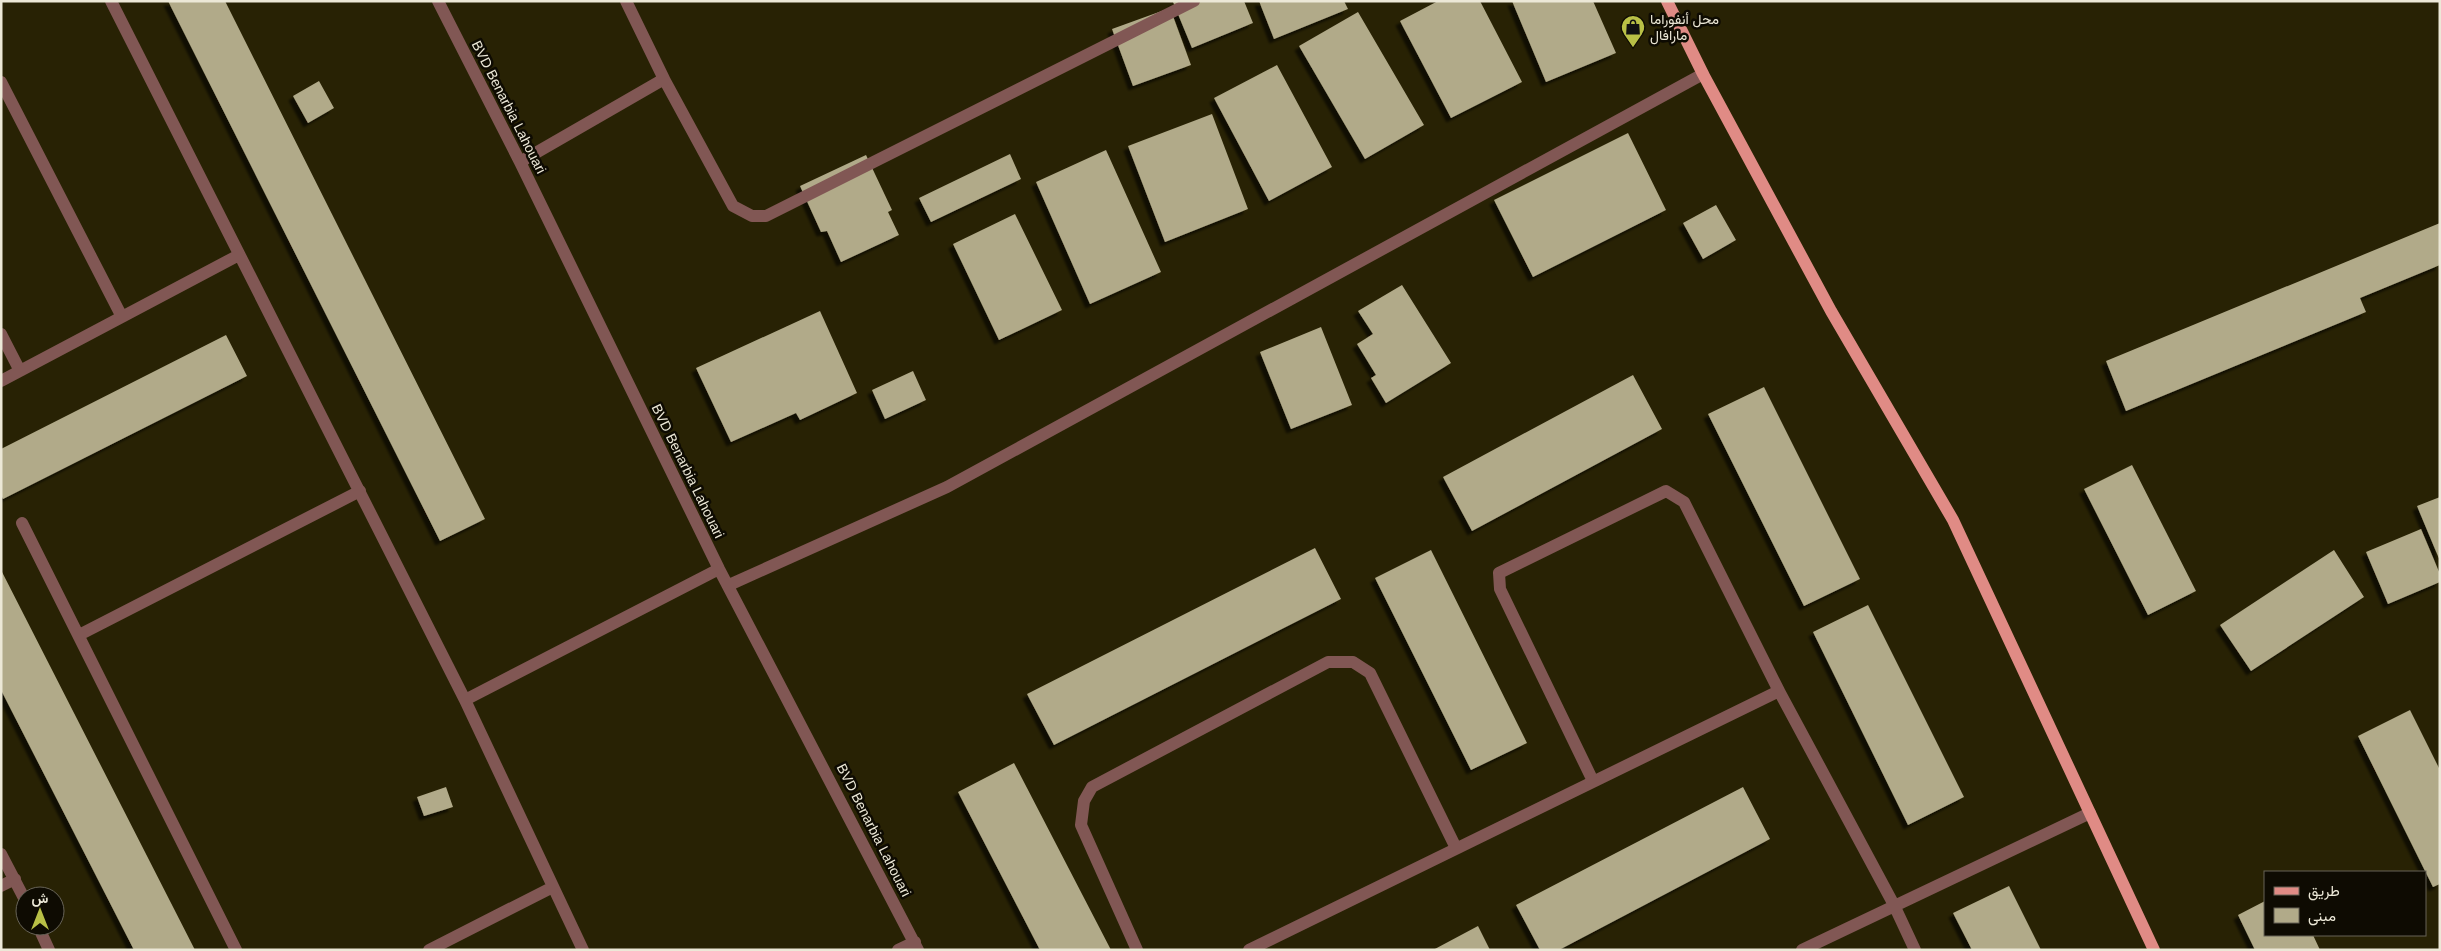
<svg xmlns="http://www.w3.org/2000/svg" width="2441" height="951" font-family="Arial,Vazirmatn,sans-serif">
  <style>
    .building { fill: #b1aa89; filter: url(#shadow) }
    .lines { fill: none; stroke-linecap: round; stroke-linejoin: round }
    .minor { stroke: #815754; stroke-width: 12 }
    .major { stroke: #e08b85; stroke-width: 12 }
    .labels { text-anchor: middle; stroke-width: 5; stroke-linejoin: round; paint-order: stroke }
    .poi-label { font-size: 14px; fill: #ece8d7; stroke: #0e0b02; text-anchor: start }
    .street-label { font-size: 14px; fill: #ece8d7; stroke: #0e0b02 }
  </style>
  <defs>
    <filter id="shadow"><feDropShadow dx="-4.5" dy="4.5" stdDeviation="1" flood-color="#0009"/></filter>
  </defs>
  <rect width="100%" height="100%" fill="#282204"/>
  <path class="building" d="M168,1H225L485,519L440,541Z
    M1244,1L1253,23L1192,48L1173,2Z
    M1259,1H1344L1348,9L1274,39Z
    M1438,1H1480L1522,82L1451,118L1400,21Z
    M1512,1H1593L1616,53L1546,82Z
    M1170,8L1191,65L1133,86L1112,29Z
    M1358,12L1424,125L1365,159L1299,46Z
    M1277,65L1332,167L1269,201L1214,98Z
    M319,81L334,108L308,123L293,96Z
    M1212,114L1248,209L1165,242L1128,146Z
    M1628,133L1666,210L1533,277L1494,200Z
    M1106,150L1161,272L1090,304L1036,182Z
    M1010,154L1021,179L931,222L919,198Z
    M866,155L892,210L888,212L899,235L841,262L827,231L821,232L800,186Z
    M1716,205L1736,240L1703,259L1683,223Z
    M1015,214L1062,310L999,340L953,244Z
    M2440,223V265L2360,298L2366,312L2126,411L2106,361Z
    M1402,285L1451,363L1386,403L1371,378L1376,375L1357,344L1373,334L1358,311Z
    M820,311L857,393L800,420L796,413L731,442L696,368Z
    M1321,327L1352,405L1291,429L1260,352Z
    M226,335L247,376L3,499L1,495V449Z
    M913,371L926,400L885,419L872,390Z
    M1633,375L1662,429L1472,531L1443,477Z
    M1764,387L1860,579L1804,606L1708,414Z
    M2132,465L2196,591L2148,615L2084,489Z
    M2440,497V561L2417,506Z
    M2421,529L2440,574V582L2388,604L2366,552Z
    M1315,548L1341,599L1054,745L1027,694Z
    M1431,550L1527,743L1471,770L1375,578Z
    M2334,550L2364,597L2251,671L2220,625Z
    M1,570L195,950H134L1,690Z
    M1868,605L1964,797L1908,825L1813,632Z
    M2410,710L2440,770V884L2433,887L2358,736Z
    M1014,763L1111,950H1040L958,792Z
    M446,787L453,807L424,816L417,797Z
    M1743,787L1770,839L1559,950H1540L1516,905Z
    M2009,886L2041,950H1972L1953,913Z
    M2265,901V935H2313L2320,950H2255L2238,915Z
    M1478,926L1490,950H1433Z"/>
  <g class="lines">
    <path class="minor" d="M111,1L465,700L583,950
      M438,1L520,162L719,569L918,950
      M626,1L664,79
      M1,82L122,317
      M520,162L664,79L733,206L752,216H766L1194,1
      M1,334L20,371
      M1,381L239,255
      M22,523L236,950
      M729,585L947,487L1703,74
      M79,635L360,491
      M465,700L719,569
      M1593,781L1500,589L1499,573L1666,491L1684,502L1779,691L1894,905L1915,950
      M1,854L25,900
      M1,886L15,879
      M38,926L49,950
      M429,950L553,887
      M898,950L915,942
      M1137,950L1081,825L1084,801L1092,787L1328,662H1353L1370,673L1456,848
      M1249,950L1779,691
      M1802,950L2090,813"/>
    <path class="major" d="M1667,1L1703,74L1831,311L1953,520L2154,950"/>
  </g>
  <defs>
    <g id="shop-pin" transform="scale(1.25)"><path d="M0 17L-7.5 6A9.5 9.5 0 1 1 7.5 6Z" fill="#b9c046" stroke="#0e0b02"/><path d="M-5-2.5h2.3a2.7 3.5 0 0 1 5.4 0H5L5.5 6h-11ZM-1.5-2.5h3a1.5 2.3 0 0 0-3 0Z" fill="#111"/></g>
  </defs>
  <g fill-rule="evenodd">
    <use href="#shop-pin" x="1633" y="27"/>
  </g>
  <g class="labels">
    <g class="poi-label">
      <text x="1650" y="24">محل أنفوراما<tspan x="1650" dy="16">مارافال</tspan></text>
    </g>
    <g class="street-label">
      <text transform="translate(509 107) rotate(63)" y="5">BVD Benarbia Lahouari</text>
      <text transform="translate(688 471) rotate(64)" y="5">BVD Benarbia Lahouari</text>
      <text transform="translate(874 830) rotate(63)" y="5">BVD Benarbia Lahouari</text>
    </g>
  </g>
  <rect width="2441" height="951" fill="none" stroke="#ece8d7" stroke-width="5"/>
  <rect x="2264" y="871" width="162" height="65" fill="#0e0b02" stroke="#676357"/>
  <rect x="2274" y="887" width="25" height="8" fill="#e08b85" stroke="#676357"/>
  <text x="2308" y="896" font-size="15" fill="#ece8d7">طريق</text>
  <rect x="2274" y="908" width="25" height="15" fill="#b1aa89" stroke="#676357"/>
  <text x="2308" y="921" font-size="15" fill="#ece8d7">مبنى</text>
  <g transform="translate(40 911)"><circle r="24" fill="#0e0b02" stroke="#676357"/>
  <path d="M0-4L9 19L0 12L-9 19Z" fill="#b9c046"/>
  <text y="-8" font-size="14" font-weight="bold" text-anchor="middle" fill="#ece8d7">ش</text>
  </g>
</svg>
